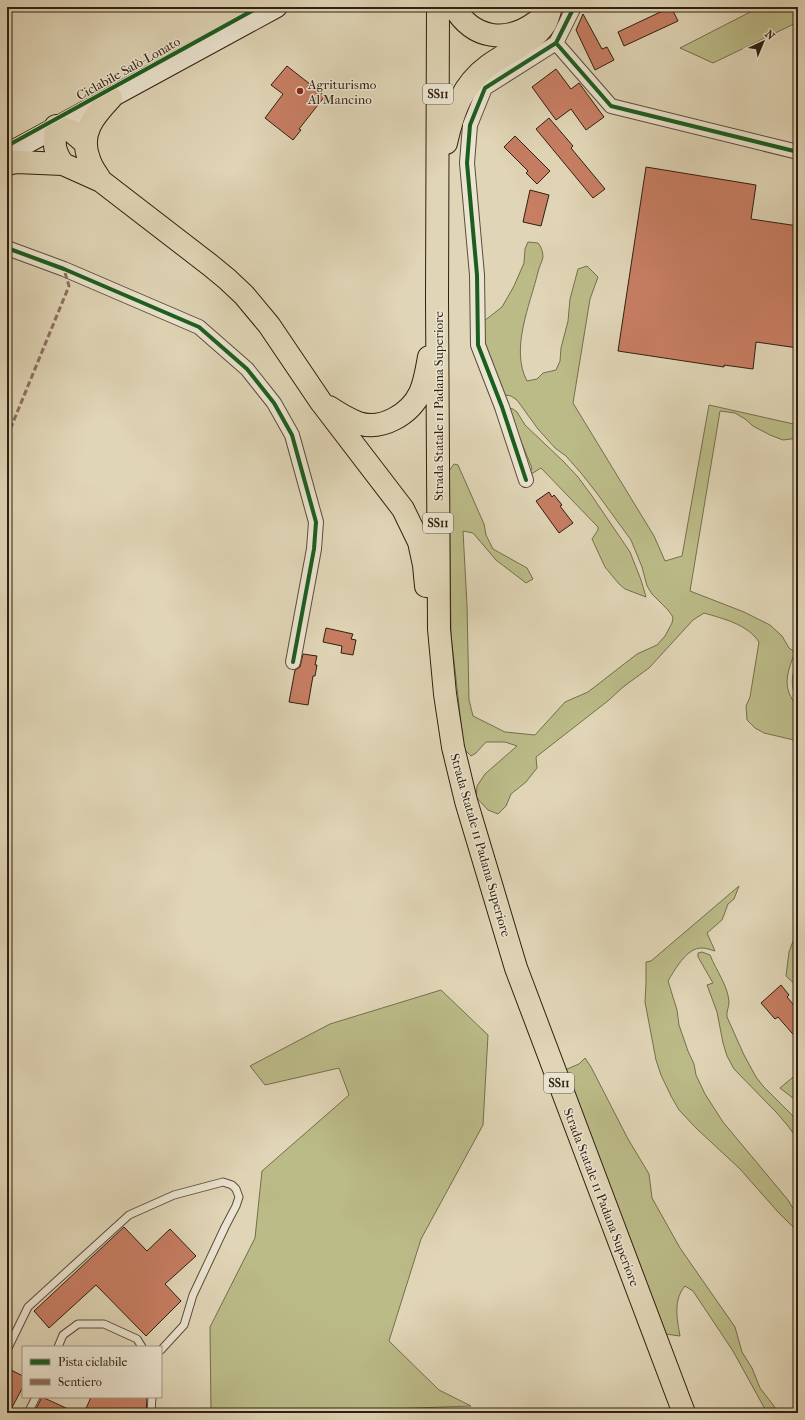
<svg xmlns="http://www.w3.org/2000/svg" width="805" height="1420" font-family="'IM FELL French Canon',serif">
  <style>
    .green { fill: #bb8; stroke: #756e4c }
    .building { fill: #c77e63; stroke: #2f2010 }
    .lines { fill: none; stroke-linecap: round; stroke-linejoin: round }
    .service-casing { stroke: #5b4d3a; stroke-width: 9 }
    .minor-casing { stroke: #5b4d3a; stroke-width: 16 }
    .secondary-casing { stroke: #2f2010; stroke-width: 22 }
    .trunk-casing { stroke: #2f2010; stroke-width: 24 }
    .service { stroke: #ebe4d0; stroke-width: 7 }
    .minor { stroke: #ebe4d0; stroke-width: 14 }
    .secondary { stroke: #ebe4d0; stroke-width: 20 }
    .trunk { stroke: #e0d5b6; stroke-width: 22 }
    .quiet { stroke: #8d6e63; stroke-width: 3; stroke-dasharray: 6 3; stroke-linecap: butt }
    .cycleway-casing { stroke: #ebe4d0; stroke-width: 6 }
    .cycleway { stroke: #1b5e20; stroke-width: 4 }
    .poi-dot { fill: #8f2418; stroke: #ebe4d0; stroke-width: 1.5 }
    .labels { text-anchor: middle; stroke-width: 3; stroke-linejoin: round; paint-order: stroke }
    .shield { fill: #ebe4d0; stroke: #675b4a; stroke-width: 1 }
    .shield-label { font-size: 12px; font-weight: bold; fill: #2f2010 }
    .street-label { font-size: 13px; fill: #2f2010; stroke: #ebe4d0 }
    .poi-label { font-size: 13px; fill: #2f2010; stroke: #ebe4d0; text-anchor: start }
  </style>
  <rect width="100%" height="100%" fill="#e0d5b6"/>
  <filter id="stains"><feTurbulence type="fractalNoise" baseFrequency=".005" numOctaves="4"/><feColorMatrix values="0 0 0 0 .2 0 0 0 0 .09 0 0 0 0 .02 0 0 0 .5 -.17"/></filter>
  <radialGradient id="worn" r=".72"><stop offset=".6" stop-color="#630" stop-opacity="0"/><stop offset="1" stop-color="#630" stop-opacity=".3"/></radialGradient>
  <path class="green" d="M760,7H798V22L713,63L680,48Z
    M528,242L538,243C541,246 543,252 543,257C542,262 539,267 538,272C530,305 510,349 527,381L537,379L543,373L556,370L560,361L561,348L568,321L570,299L578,269L587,266L598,277L590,299L573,403L654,536L665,561L682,556L709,405L798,425V438L783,440L770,435L753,426L745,419L735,413L720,411L690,591L744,612L770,625L782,636L789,648L795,652C787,673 781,688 798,707V741L764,733L755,728L747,720L746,706L750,697L759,642C747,624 724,619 704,613L693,620L649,668L623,687L609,700L536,757L537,768L526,782L511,794L506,806L498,814L488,810L476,797L477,786L485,774L517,746L505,742H486L476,753L471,756L464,749L451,635L449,471L454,464L458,465L484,524L486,535L493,549L527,568L533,579L526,583L496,560L473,533L463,531L467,605L469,700L473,716L505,732L535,735L565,702L588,692L637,654L657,645L665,636L672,623L673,617L668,610L652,594L647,586L642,567L631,540L596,492L581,473L566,456L555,448L538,429L517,400L511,396L501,394L483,346L484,321L502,307L514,286L524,263L525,249Z
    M509,408L513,409L517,412L525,425L564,462L578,477L592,496L630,552L641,580L646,597L625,589L619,584L605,567L592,539L598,530V527L541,468L528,476L532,468L508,410Z
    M798,659V700C789,687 792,672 798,659Z
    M739,886L734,899L728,904L722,920L707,933L715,951C711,950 706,948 702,948C687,947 674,971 668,981L677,1010L679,1025L688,1051L694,1064L696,1075L705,1094L723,1122L788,1200L798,1217V1232L778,1212L740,1169L697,1129L679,1110L671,1096L661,1075L656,1060L645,1002L646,983V962L651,961Z
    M798,928V987L786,976L789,952Z
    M702,952L710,955C716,970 728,986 729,1002C729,1007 726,1012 727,1017L744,1055L756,1077L763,1086L798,1121V1140L788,1126L776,1112L734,1069L727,1056L723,1043L717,1012L707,985L713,983L698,957V953Z
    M441,990L488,1035L483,1125L421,1239L389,1341L439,1390L471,1406L389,1409L379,1413H211L210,1327L255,1238L262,1171L349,1095L339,1068L265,1085L250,1066L330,1024Z
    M585,1058L591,1067L628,1139L649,1174L652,1198L680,1248L735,1327L742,1352L752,1368L760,1388L774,1406L777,1413H768L766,1411L733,1351L693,1291L685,1286C673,1300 677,1319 680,1336L658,1333L560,1072L579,1064Z
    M798,1073V1102L780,1088Z"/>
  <path class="building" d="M671,7L678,21L624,46L618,32Z
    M583,14L602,49L607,47L614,60L595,70L576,30Z
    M287,66L325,96L299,129L301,130L293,140L265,118L283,94L271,85Z
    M556,69L571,89L579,83L604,117L586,130L571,109L556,120L532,87Z
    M549,118L573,146L571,148L605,189L593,198L536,129Z
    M515,136L550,171L537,184L526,173L528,171L504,147Z
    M646,167L756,185L751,219L798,226V348L756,342L753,369L724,365V367L618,351Z
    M530,190L549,195L541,226L523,222Z
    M549,492L552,497L554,495L562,505L560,506L573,523L559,533L536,501Z
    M326,628L353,634L351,639L356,640L353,655L341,653L342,646L323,642Z
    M303,654L317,656L315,665H317L315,676H313L308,705L289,702L295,670L300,667Z
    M781,985L789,995L787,997L798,1010V1040L778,1017L775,1019L761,1003Z
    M124,1227L147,1251L170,1229L196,1256L165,1284L181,1301L146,1336L96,1285L49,1328L34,1311Z
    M7,1368L23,1376V1387L9,1413H7Z
    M42,1397L77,1413H34Z
    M91,1397H147L146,1413H91L85,1411Z"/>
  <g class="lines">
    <g class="service-casing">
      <path id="service" d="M58,1347L63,1335L78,1324H104L137,1339L142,1347
        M7,1350L28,1307L129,1215L174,1195L223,1182L232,1185L236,1189L239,1197L236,1206L225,1227L193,1295L184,1325L161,1350
        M28,1413L36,1397
        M151,1413L152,1397"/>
    </g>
    <g class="minor-casing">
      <path id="minor" d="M556,43L611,106L798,152
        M7,248L64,269L199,327L247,369L274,403L292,435L316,522L314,549L293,662
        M526,480L502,407L478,345L477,275L467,163L470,125L485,88L556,43L574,7"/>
    </g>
    <g class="secondary-casing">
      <path id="secondary" d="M7,154L277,7"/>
    </g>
    <g class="trunk-casing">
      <path id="trunk" d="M438,7L437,299L439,629L445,694L453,747L466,801L516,968L684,1413
        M454,7C473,39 506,44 536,22
        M446,143C453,112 462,85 488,66C506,52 532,44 545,24C548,19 549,13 551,7
        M7,164L16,162L63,164L101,181L210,265L227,279L244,295L269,325L321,402L403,509L419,542L424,565L426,586
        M63,164C53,150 54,143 56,126L71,131L85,143
        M101,181C97,174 91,167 89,159C79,133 94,116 111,98
        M329,407C338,413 348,419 358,423C382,431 410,414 420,393C425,382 427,368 429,357"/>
    </g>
    <use href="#service" class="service"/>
    <use href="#minor" class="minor"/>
    <use href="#secondary" class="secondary"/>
    <use href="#trunk" class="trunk"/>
    <path class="quiet" d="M7,437L69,286L64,269"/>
    <g class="cycleway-casing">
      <path id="cycleway" d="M556,43L611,106L798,152
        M7,146L259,7
        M7,248L64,269L199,327L247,369L274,403L292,435L316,522L314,549L293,662
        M526,480L502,407L478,345L477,275L467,163L470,125L485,88L556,43L574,7"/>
    </g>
    <use href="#cycleway" class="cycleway"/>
  </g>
  <circle class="poi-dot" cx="300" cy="91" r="4"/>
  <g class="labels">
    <g class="shield">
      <rect x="423" y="84" width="30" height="20" rx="3"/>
      <rect x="423" y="513" width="30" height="20" rx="3"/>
      <rect x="544" y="1073" width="30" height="20" rx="3"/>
    </g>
    <g class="shield-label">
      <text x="438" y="98">SS11</text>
      <text x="438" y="527">SS11</text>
      <text x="559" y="1087">SS11</text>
    </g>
    <g class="street-label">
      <text transform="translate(128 68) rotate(-29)" y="5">Ciclabile Salò-Lonato</text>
      <text transform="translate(438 406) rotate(-90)" y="5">Strada Statale 11 Padana Superiore</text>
      <text transform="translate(481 845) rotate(74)" y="5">Strada Statale 11 Padana Superiore</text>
      <text transform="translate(602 1197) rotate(69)" y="5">Strada Statale 11 Padana Superiore</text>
    </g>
    <g class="poi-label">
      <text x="308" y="89">Agriturismo<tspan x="308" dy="15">Al Mancino</tspan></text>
    </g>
  </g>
  <rect width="805" height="1420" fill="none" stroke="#e0d5b6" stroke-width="24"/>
  <rect x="8" y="8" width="789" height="1404" fill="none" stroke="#2f2010" stroke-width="2"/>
  <rect x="12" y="12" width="781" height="1396" fill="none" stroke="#2f2010"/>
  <rect x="22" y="1346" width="140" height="52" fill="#ebe4d0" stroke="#a09683"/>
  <rect x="30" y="1359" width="20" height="6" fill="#1b5e20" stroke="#a09683"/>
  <text x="58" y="1366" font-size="12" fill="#2f2010">Pista ciclabile</text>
  <rect x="30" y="1379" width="20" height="6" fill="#8d6e63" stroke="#a09683"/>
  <text x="58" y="1386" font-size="12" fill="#2f2010">Sentiero</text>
  <g transform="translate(763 42) rotate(44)" stroke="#ebe4d0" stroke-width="3" paint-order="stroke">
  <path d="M0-3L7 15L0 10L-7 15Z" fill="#2f2010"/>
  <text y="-6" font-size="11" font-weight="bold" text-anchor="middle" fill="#2f2010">N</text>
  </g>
  <rect width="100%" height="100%" filter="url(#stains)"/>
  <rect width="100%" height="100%" fill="url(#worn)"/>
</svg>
